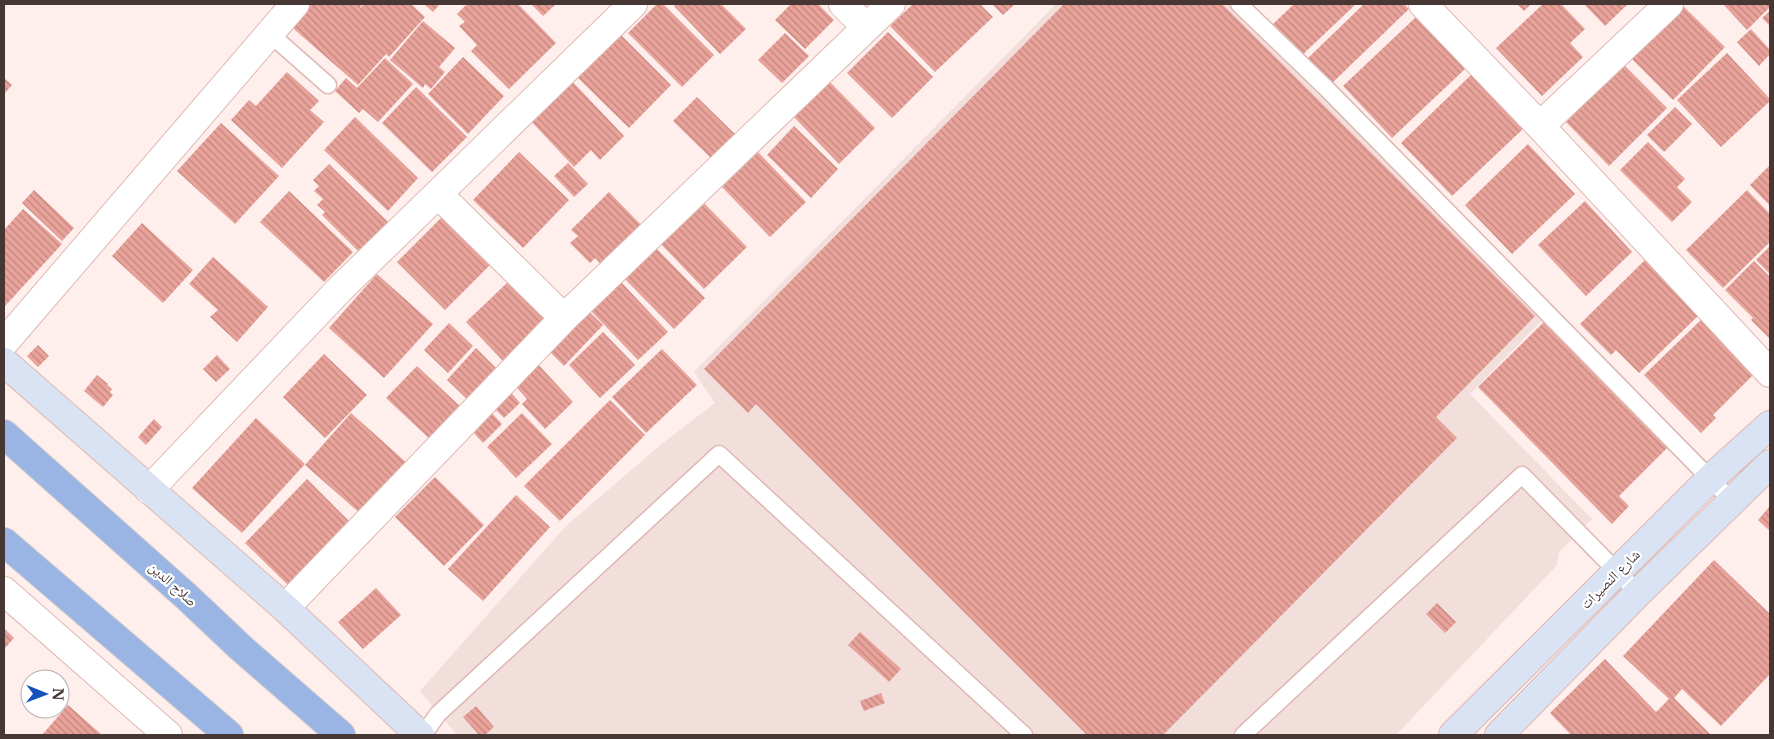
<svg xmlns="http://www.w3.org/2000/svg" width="1774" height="739" font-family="'Libre Baskerville','Noto Naskh Arabic',serif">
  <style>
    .built { fill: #f2dedb }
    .building { fill: url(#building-back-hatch) }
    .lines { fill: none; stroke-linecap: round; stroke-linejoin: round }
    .service-casing { stroke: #deb8b3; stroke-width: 19 }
    .minor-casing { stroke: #deb8b3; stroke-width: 30 }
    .tertiary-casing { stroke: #deb8b3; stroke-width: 30 }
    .secondary-casing { stroke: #deb8b3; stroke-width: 30 }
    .trunk-casing { stroke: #d3cfce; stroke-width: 30 }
    .service { stroke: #fff; stroke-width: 16 }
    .minor { stroke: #fff; stroke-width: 28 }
    .tertiary { stroke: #fff; stroke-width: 28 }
    .secondary { stroke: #d9e3f4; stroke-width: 28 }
    .trunk { stroke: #9ab4e3; stroke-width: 28 }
    .labels { text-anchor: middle; stroke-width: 4.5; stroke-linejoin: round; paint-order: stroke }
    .street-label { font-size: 14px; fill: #463634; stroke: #fff }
  </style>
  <defs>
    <pattern id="building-back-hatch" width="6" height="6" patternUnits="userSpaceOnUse" patternTransform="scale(1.25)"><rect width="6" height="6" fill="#e9a39b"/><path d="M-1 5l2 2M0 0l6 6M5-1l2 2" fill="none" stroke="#bf867f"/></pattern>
  </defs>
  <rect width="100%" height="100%" fill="#feeeec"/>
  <path class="built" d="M1056,4H1228L1545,317L1470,394L1592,519L1559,552L1557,565L1396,735H457L420,691L566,526L663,443L715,403L694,372Z"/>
  <path class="building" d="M299,4H362L359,9L364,4H411L425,17L389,57L386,54L358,85L287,23Z
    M424,4H440L433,12Z
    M467,4H518L556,43L509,89L471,51L477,45L459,26L465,22L457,14Z
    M531,4H556L543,16Z
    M657,4H663L714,55L682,87L628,33Z
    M676,4H721L746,29L720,54L674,6Z
    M791,4H818L834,20L805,49L775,20Z
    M913,4H980L993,17L935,72L890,26Z
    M992,4H1015L1003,15Z
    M1064,4H1222L1535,316L1436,417L1457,438L1163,735H1087L756,404L748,413L704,369Z
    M1294,4H1356L1299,58L1270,27Z
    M1364,4H1404L1409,9L1331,84L1307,59Z
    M1517,4H1531L1524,11Z
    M1543,4H1561L1585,29L1570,43L1583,57L1542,96L1496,48Z
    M1584,4H1628L1605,26Z
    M1723,4H1770V7L1747,30Z
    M1683,6L1725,47L1673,100L1632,59Z
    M1770,11V26L1762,18Z
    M1416,17L1465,69L1392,138L1343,86Z
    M423,21L455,48L439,67L445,72L431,89L425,84L423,88L390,60Z
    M1751,29L1770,50V54L1759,66L1737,42Z
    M618,32L671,85L629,128L575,75Z
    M888,32L933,77L892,118L847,73Z
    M785,33L809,56L782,83L758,60Z
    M1727,53L1770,99V101L1721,147L1677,100Z
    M463,57L504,96L468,134L428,94Z
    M385,58L413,84L378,122L363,109L359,113L335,91L346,78L357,88Z
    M1624,65L1667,108L1609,166L1566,122Z
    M287,72L319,101L310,110L324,122L282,168L231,120L249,100L256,106Z
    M1471,75L1523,129L1452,196L1401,143Z
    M4,78L12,85L4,94Z
    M570,79L624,136L600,160L591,150L574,167L529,119Z
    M829,81L875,128L839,164L793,116Z
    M416,87L467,137L432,172L382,123Z
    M697,97L739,138L715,162L673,121Z
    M1675,107L1692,124L1664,152L1647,135Z
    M355,117L418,178L388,211L324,150Z
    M221,123L279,176L235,224L177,171Z
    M794,126L838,169L811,198L767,155Z
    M1648,142L1685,179L1677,187L1692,202L1672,222L1620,170Z
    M1528,144L1575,194L1512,254L1465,205Z
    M519,152L569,200L523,248L473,200Z
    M758,152L806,202L770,237L722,187Z
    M568,163L588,184L574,197L554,176Z
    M329,164L388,222L358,251L322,215L325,212L317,205L323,199L314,191L319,186L313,180Z
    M1770,165V206L1750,185Z
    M34,190L74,228L62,241L22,203Z
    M1747,190L1770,214V242L1723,288L1686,250Z
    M289,191L353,252L324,282L260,222Z
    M609,192L644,228L604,267L595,258L590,263L570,243L578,236L571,230Z
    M702,201L747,247L704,289L660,243Z
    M1585,201L1632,252L1586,296L1538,245Z
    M23,209L62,244L5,306L4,305V230Z
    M447,212L495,260L445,310L397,262Z
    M142,223L193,270L163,303L112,256Z
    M1770,246V274L1756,260Z
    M655,247L705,298L674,329L624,278Z
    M213,257L268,307L237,342L210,317L218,310L189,284Z
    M1645,260L1699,315L1639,373L1616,350L1611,355L1580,324Z
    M1754,261L1770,277V339L1751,320L1753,318L1725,290Z
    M377,274L433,324L384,378L329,328Z
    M509,281L546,320L504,362L466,322Z
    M621,282L668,332L638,360L591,311Z
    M583,306L603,325L564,366L545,347Z
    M1705,316L1758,370L1713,415L1716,418L1701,433L1644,375Z
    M1548,318L1671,444L1619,496L1629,506L1612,524L1478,387Z
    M449,323L473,346L448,373L424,350Z
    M603,332L635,365L600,398L569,365Z
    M38,345L49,356L38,367L27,356Z
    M476,348L500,372L471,403L447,380Z
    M662,349L697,385L646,433L612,397Z
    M324,354L367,395L325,438L283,397Z
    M217,355L230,369L216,382L203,369Z
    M534,360L573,402L545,429L522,404L527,399L511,381Z
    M417,366L463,409L433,442L386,398Z
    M97,375L108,384L107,385L112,389L110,392L113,395L103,407L84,391Z
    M509,390L520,403L504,418L492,406Z
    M610,400L645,435L560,521L524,486Z
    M489,410L502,424L483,443L470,429Z
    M351,413L408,464L363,516L305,465Z
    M522,413L552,444L516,478L487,447Z
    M256,418L305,464L242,533L192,488Z
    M154,419L162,427L146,445L138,437Z
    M435,477L484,525L444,566L395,517Z
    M307,479L351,523L289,586L245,543Z
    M516,495L550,527L483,601L448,569Z
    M1770,506V531L1758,520Z
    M1714,560L1770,614V674L1721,726L1682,689L1674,698L1711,735H1571L1550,713L1605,659L1656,712L1669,699L1623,656Z
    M376,588L401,615L363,649L338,622Z
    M1437,603L1456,622L1445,633L1426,614Z
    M4,628L14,638L5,648L4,647Z
    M860,632L901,669L889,682L848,645Z
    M881,693L885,703L864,711L860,701Z
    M68,705L102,735H42Z
    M476,706L494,727L485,735H479L463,717Z"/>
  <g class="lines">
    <g class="service-casing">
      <path id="service" d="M1239,4L1325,87L1733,502
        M269,33L328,85
        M423,735L438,714L719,454L1024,735
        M1243,735L1522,475L1638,593"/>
    </g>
    <g class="minor-casing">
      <path id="minor" d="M843,4L866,27
        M1423,4L1540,126L1770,373
        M1540,126L1669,4
        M438,194L564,318
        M4,343L295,4
        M149,490L340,289L633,4
        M285,608L564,318L891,4"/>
    </g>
    <g class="tertiary-casing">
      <path id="tertiary" d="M4,591L168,735"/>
    </g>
    <g class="secondary-casing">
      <path id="secondary" d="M4,362L285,608L420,735
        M1453,735L1711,478L1770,425
        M1499,735L1638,593L1770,464"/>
    </g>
    <g class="trunk-casing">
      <path id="trunk" d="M4,434L187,597L241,648L341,735
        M4,542L229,735"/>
    </g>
    <use href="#service" class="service"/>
    <use href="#minor" class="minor"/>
    <use href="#tertiary" class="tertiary"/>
    <use href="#secondary" class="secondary"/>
    <use href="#trunk" class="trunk"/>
  </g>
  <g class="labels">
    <g class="street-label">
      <text transform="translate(1610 579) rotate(-45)" y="5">شارع النصيرات</text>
      <text transform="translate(173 584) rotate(42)" y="5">صلاح الدين</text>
    </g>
  </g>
  <rect width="1774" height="739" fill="none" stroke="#463634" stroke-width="10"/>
  <g transform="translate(45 694) rotate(91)"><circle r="24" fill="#ffffff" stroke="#b5afae"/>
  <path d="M0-4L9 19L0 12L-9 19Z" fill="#1452be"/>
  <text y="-8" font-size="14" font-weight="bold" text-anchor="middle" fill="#463634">N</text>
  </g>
</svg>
